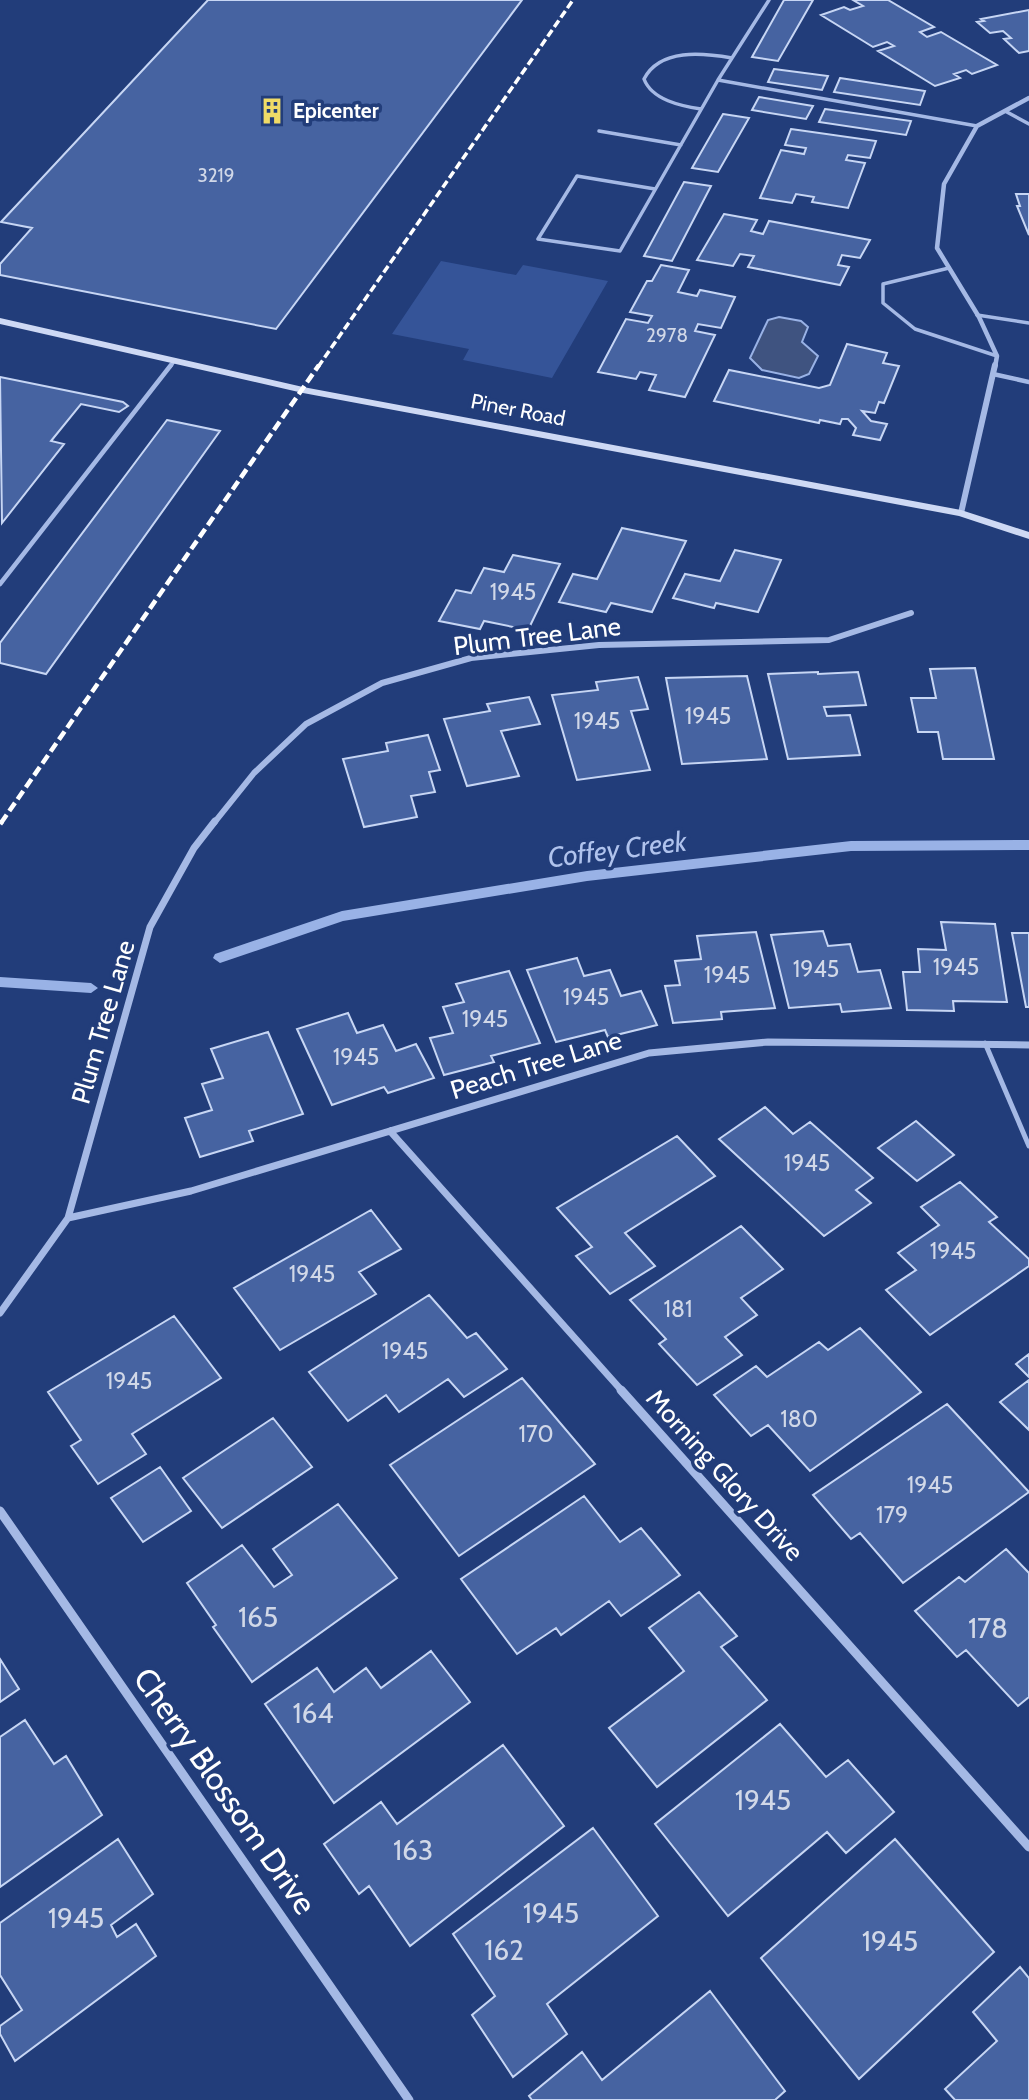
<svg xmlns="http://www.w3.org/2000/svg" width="1029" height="2100" font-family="Cabin,sans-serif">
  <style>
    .green { fill: #355498 }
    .water { fill: #3f5380; stroke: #99b2e6; stroke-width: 2 }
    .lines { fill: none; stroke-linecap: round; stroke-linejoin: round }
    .stream { fill: #99b2e6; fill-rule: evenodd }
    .building { fill: #4663a1; stroke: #c7d6f4; stroke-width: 2 }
    .lane-far2 { stroke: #a5b9e5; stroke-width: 3.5 }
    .lane-far1 { stroke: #a5b9e5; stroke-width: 4.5 }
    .lane { stroke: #a5b9e5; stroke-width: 5 }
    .street-far3 { stroke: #a5b9e5; stroke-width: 4.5 }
    .street-far2 { stroke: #a5b9e5; stroke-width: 6 }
    .street-far1 { stroke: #a5b9e5; stroke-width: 7 }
    .street { stroke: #a5b9e5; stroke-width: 9 }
    .secondary { fill: #ced9f4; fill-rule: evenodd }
    .rail-far2 { stroke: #fff; stroke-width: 3.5; stroke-dasharray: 8 3.5; stroke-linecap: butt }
    .rail-far1 { stroke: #fff; stroke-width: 4.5; stroke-dasharray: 10 4.5; stroke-linecap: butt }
    .rail { stroke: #fff; stroke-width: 5; stroke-dasharray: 12 5; stroke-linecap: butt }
    .labels { text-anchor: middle; stroke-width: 7; stroke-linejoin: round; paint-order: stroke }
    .far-number-label { font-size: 19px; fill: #d1d8e8 }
    .far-poi-label { font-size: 21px; font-weight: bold; fill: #fff; stroke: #223d7a; text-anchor: start }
    .far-street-label { font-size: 21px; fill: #fff; stroke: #223d7a }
    .number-label { font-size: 23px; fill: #d1d8e8 }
    .street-label { font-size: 26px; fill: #fff; stroke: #223d7a }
    .water-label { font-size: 28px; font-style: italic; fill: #b0c3ed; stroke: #223d7a }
    .near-number-label { font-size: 28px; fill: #d1d8e8 }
    .near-street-label { font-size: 32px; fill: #fff; stroke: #223d7a }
  </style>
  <rect width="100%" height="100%" fill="#223d7a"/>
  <path class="green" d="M441,261L516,275L523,265L608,281L552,378L463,360L469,349L392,334Z"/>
  <path class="water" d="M779,317L801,321L808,327L802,342L818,356L809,374L799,378L762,370L750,358L768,320Z"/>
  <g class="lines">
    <path class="stream" d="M1029,840V850L851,851L587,881L343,921L220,963L213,958L215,954L342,911L587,871L851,841Z
      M0,977L91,983L98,988L91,993L0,987Z"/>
  </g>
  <path class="building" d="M208,0H522L276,329L0,275V264L32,228L1,222Z
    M784,0H813L778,61L752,57Z
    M853,0H888L934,27L920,32L927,37L941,32L997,65L972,74L966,70L954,74L960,78L935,86L878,51L894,46L887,42L873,47L821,15L844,7L850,10L863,6Z
    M1029,10V51L1019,53L1004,39L1011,38L1003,31L990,33L977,22L984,21L981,19Z
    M774,69L828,76L822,90L768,82Z
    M840,78L925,91L920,105L834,92Z
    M759,97L813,106L806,119L752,110Z
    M825,109L911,121L906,135L819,122Z
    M723,114L749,118L718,172L692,168Z
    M791,129L876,141L870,158L848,155L846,160L865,163L848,208L812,202L814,197L796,194L792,203L760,198L781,150L804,154L806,148L785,145Z
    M684,182L711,186L672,261L644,256Z
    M1016,194H1029V235L1017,206H1020Z
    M724,214L757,220L751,231L763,234L769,221L870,240L860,258L842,255L838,265L849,267L840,285L748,267L754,256L740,254L733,266L697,260Z
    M661,265L689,270L678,292L697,296L700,290L735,297L721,328L698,324L695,331L715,335L685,397L649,390L656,375L640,372L636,379L598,372L626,319L648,323L652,316L630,312L647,281H652Z
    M847,344L887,353L883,363L899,366L884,403L879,402L875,413L862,411L871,421L887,424L880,440L853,435L856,428L848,419H842L840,424L820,420L819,423L714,401L729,370L819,388L830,385Z
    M0,377L123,402L128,406L119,412L81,404L51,441L64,444L2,523Z
    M167,420L220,431L46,674L0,663V643Z
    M622,528L686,541L652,612L611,603L606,612L559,602L573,574L597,579Z
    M735,550L781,560L758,612L716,603L714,608L673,598L685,574L720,581Z
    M513,555L560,564L528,630L484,621L480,629L439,621L456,590L471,593L484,568L504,572Z
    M975,668L994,759H943L938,732H918L911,698H936L930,669Z
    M818,672V674L858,672L866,705L824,707L827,716L850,715L860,755L788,759L768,674Z
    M747,676L767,759L682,764L666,678Z
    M638,677L648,709L631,711L650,770L577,780L552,695L598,690L596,682Z
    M529,697L540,724L501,731L519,776L467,786L444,719L490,711L487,704Z
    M428,735L440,770L429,772L435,792L411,796L417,817L364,827L343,759L388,751L386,743Z
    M941,922L995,924L1007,1002L953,1001L954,1011L907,1010L903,972H920L918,949L946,950Z
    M823,931L828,946L850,944L858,972L880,970L891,1008L842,1012L840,1004L789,1008L771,935Z
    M756,932L775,1008L721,1012L722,1019L673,1023L665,986L680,985L675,961L701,959L697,936Z
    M1012,933H1029V1007H1026Z
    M577,958L584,976L610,970L621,996L641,991L657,1025L608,1037L605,1030L556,1042L527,970Z
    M509,971L540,1043L491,1056L494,1062L444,1075L430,1038L453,1033L443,1007L464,1002L456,984Z
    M348,1013L357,1033L383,1025L396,1051L416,1044L434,1078L388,1093L384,1087L332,1105L297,1029Z
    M268,1032L303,1114L249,1131L253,1141L200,1157L185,1118L212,1110L202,1084L223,1078L211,1049Z
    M765,1107L793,1134L810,1122L873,1178L856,1190L871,1203L824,1236L719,1139Z
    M916,1121L954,1155L917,1181L878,1148Z
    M677,1136L715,1176L625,1233L655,1266L610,1294L576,1256L592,1247L557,1208Z
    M960,1182L997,1217L989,1222L1029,1259V1266L930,1335L886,1290L916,1270L898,1253L939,1225L921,1207Z
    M371,1210L401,1249L359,1272L376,1294L280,1350L234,1288Z
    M741,1226L783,1269L741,1298L757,1315L725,1337L742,1355L697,1385L659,1344L666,1339L630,1300Z
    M429,1295L467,1338L476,1333L507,1369L464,1397L448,1379L399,1412L386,1395L348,1421L309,1372Z
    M174,1316L221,1378L132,1434L146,1454L98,1484L71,1446L81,1440L48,1392Z
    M860,1328L921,1392L810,1471L768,1425L751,1436L714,1395L756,1366L767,1377L819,1342L828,1350Z
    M1029,1354V1377L1016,1364Z
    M522,1378L595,1464L459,1556L390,1465Z
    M1029,1380V1430L1000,1402Z
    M947,1404L1029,1492L903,1583L860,1533L851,1539L813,1495Z
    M273,1418L312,1467L222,1528L183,1478Z
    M160,1467L191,1511L143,1542L111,1498Z
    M584,1496L620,1542L641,1528L680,1575L621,1616L609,1601L561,1635L556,1628L517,1654L461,1579Z
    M338,1504L397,1578L252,1682L213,1627L216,1625L187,1583L242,1545L274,1587L292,1575L273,1549Z
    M1006,1549L1029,1573V1697L1018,1706L966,1650L957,1657L915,1611L959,1577L965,1582Z
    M699,1592L737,1636L721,1647L767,1700L657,1787L609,1728L684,1671L649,1628Z
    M431,1651L470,1702L334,1803L265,1704L317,1668L334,1692L366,1668L381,1688Z
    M0,1659L19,1689L0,1702Z
    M25,1720L54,1764L66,1756L102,1815L0,1887V1737Z
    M780,1724L826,1777L848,1760L894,1812L846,1853L827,1832L728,1916L655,1824Z
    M503,1745L564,1826L410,1946L369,1886L359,1894L324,1844L381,1802L397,1824Z
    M593,1828L658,1916L547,2004L567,2034L513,2077L472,2015L495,1996L453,1934Z
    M118,1839L153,1894L111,1925L117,1937L136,1924L156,1956L15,2061L0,2034V2026L22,2010L0,1975V1923Z
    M895,1839L994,1952L859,2079L761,1958Z
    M1020,1967L1029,1978V2100H955L945,2089L997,2041L973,2012Z
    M710,1991L785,2091L775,2100H532L529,2096L582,2052L602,2080Z"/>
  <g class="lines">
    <path class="lane-far2" d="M769,0L718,80L977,126
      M701,109C681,106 652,100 644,79C660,48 703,53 732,58
      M1005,111L1029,124
      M599,131L681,145
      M655,189L577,176L538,239L620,251L718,80
      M949,268L883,284V303L915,329L997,356
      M977,315L1029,323
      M170,367L175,360"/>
    <path class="lane-far1" d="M993,374L1029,382
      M0,584L171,365"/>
    <path class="lane" d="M985,1043L1029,1146"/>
    <path class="street-far3" d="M995,367L997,356L979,317L937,248L944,184L977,126L1029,98"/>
    <path class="street-far2" d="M961,513L995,365
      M214,823L254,773L306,724L382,683L471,658L599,645L829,640L911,613"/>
    <path class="street-far1" d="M390,1131L623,1392
      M68,1218L191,1191L649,1053L768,1042L1029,1045
      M0,1313L68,1218L150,927L194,848L215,821"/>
    <path class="street" d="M621,1390L1029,1847
      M0,1511L409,2100"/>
    <path class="secondary" d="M0,318L303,387L961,510L1029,532V539L959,516L303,393L0,324Z"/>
    <path class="rail-far2" d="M318,367L573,0"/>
    <path class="rail-far1" d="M1,823L319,365"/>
    <path class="rail" d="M0,824L2,821"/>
  </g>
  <defs>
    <g id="building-bare" transform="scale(2.1)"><path d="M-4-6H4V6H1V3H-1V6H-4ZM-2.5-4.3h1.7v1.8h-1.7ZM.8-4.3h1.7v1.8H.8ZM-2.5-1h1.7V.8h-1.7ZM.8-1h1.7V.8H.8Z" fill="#f0db67" stroke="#223d7a" stroke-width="2.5" paint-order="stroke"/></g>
  </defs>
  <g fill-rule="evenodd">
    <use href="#building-bare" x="272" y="111"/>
  </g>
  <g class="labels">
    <g class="far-number-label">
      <text x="216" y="182">3219</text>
      <text x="667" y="342">2978</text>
    </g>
    <g class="far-poi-label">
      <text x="293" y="118">Epicenter</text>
    </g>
    <g class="far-street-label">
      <text transform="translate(518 410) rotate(11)" y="7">Piner Road</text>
    </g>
    <g class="number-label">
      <text x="513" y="600">1945</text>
      <text x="708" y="724">1945</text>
      <text x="597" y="729">1945</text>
      <text x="956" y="975">1945</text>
      <text x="816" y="977">1945</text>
      <text x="727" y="983">1945</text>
      <text x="586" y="1005">1945</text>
      <text x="485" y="1027">1945</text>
      <text x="356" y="1065">1945</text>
      <text x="807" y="1171">1945</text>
      <text x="953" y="1259">1945</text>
      <text x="312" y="1282">1945</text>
      <text x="678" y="1317">181</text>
      <text x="405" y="1359">1945</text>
      <text x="129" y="1389">1945</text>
      <text x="799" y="1427">180</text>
      <text x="536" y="1442">170</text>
      <text x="930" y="1493">1945</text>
      <text x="892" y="1523">179</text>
    </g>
    <g class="street-label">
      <text transform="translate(537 636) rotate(-7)" y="9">Plum Tree Lane</text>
      <text transform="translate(103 1022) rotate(-74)" y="9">Plum Tree Lane</text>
      <text transform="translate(536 1065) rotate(-17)" y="9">Peach Tree Lane</text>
      <text transform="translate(725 1475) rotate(48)" y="9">Morning Glory Drive</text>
    </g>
    <g class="water-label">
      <text transform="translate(617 849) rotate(-7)" y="10">Coffey Creek</text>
    </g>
    <g class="near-number-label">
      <text x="258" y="1627">165</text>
      <text x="988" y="1638">178</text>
      <text x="313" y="1723">164</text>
      <text x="763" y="1810">1945</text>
      <text x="413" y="1860">163</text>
      <text x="551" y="1923">1945</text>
      <text x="76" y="1928">1945</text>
      <text x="890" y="1951">1945</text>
      <text x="504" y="1960">162</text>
    </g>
    <g class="near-street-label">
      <text transform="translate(225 1791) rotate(55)" y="11">Cherry Blossom Drive</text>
    </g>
  </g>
</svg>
